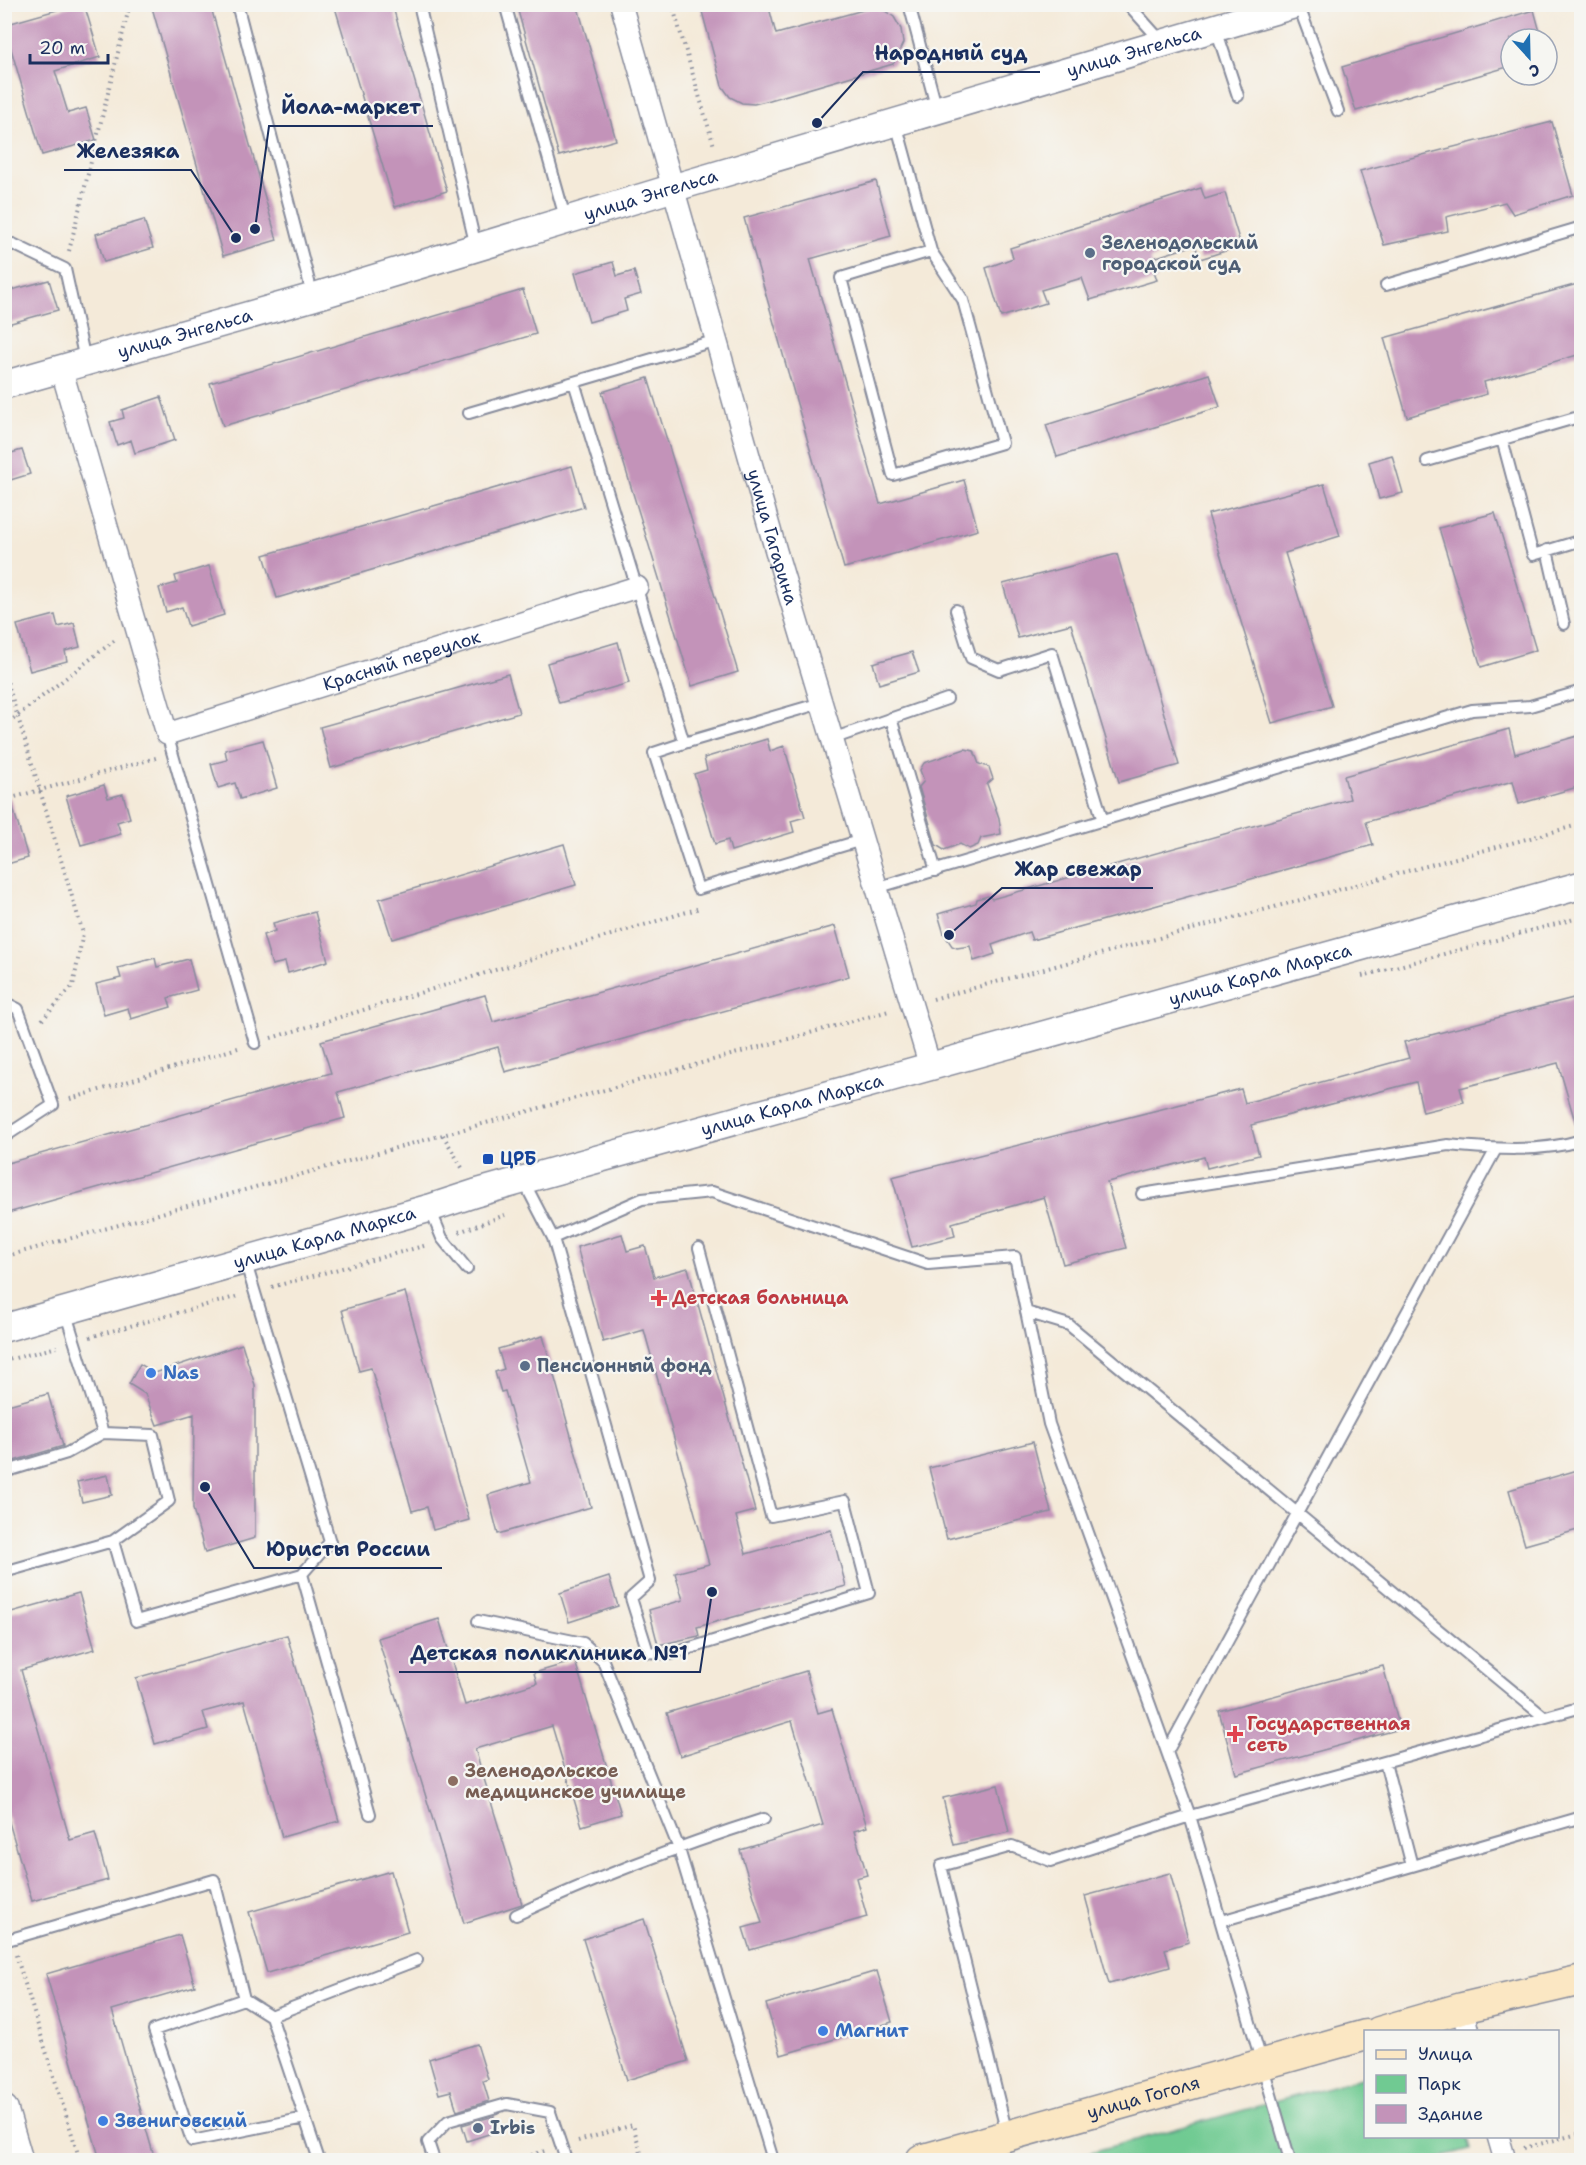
<svg xmlns="http://www.w3.org/2000/svg" width="1586" height="2165" font-family="'Shantell Sans',sans-serif">
  <style>
    .green { fill: #70ca92; stroke: #467c78; stroke-width: 1.5 }
    .building { fill: #c393b9 }
    .lines { fill: none; stroke-linecap: round; stroke-linejoin: round }
    .service-casing { stroke: #888c9c; stroke-width: 14 }
    .minor-casing { stroke: #888c9c; stroke-width: 24 }
    .tertiary-casing { stroke: #888c9c; stroke-width: 30 }
    .secondary-casing { stroke: #888c9c; stroke-width: 33 }
    .path { stroke: #888c9c; stroke-width: 4; stroke-dasharray: 1.5 4.5; stroke-linecap: butt }
    .service { stroke: #fff; stroke-width: 10 }
    .minor { stroke: #fff; stroke-width: 21 }
    .tertiary { stroke: #fff; stroke-width: 27 }
    .secondary { stroke: #fbe7c3; stroke-width: 30 }
    .service-dot { fill: #5c6f8a; stroke: #f6f6f2; stroke-width: 2 }
    .transit-dot { fill: #1a4fb4; stroke: #f6f6f2; stroke-width: 2 }
    .health-dot { fill: #e0444e; stroke: #f6f6f2; stroke-width: 2 }
    .shop-dot { fill: #3f7fe0; stroke: #f6f6f2; stroke-width: 2 }
    .education-dot { fill: #8d6e63; stroke: #f6f6f2; stroke-width: 2 }
    .labels { text-anchor: middle; stroke-width: 4.5; stroke-linejoin: round; paint-order: stroke }
    .street-label { font-size: 18px; fill: #1b2f5e; stroke: #f6f6f2 }
    .service-label { font-size: 18px; font-weight: bold; fill: #4e5e75; stroke: #f6f6f2; text-anchor: start }
    .transit-label { font-size: 18px; font-weight: bold; fill: #164399; stroke: #f6f6f2; text-anchor: start }
    .health-label { font-size: 18px; font-weight: bold; fill: #be3a42; stroke: #f6f6f2; text-anchor: start }
    .shop-label { font-size: 18px; font-weight: bold; fill: #366cbe; stroke: #f6f6f2; text-anchor: start }
    .education-label { font-size: 18px; font-weight: bold; fill: #785e54; stroke: #f6f6f2; text-anchor: start }
    .leader { fill: none; stroke: #1b2f5e; stroke-width: 2 }
    .callout-dot { fill: #1b2f5e; stroke: #f6f6f2; stroke-width: 2 }
    .callout-label { font-size: 20px; text-anchor: middle; font-weight: bold; fill: #1b2f5e; stroke: #f6f6f2; stroke-width: 4.5; stroke-linejoin: round; paint-order: stroke }
  </style>
  <rect width="100%" height="100%" fill="#f6f6f2"/>
  <filter id="ink" filterUnits="userSpaceOnUse"><feTurbulence type="fractalNoise" baseFrequency=".0167" numOctaves="2"/><feDisplacementMap in="SourceGraphic" scale="12" xChannelSelector="R" yChannelSelector="G"/><feConvolveMatrix kernelMatrix="1 2 1 2 8 2 1 2 1" color-interpolation-filters="sRGB"/></filter>
  <filter id="wash" filterUnits="userSpaceOnUse"><feTurbulence type="fractalNoise" baseFrequency=".008" numOctaves="4" result="noise"/><feDisplacementMap in="SourceGraphic" scale="24" xChannelSelector="R" yChannelSelector="G"/><feGaussianBlur stdDeviation="1.35" result="paint"/><feColorMatrix in="noise" values="0 0 0 0 0 0 0 0 0 0 0 0 0 0 0 0 0 1.4 0 .05"/><feComposite in="paint" operator="in"/></filter>
  <g filter="url(#wash)">
    <rect width="100%" height="100%" fill="#f4ead9"/>
    <path class="green" d="M1365,2077L1366,2136L1467,2137L1470,2150L1432,2160H1062Z"/>
    <g id="blocks">
      <path class="building" d="M78,4H84L100,57L55,71L68,113L86,108L96,140L42,155L4,25Z
        M151,4H210L277,240L223,256Z
        M334,4H392L447,191L395,207Z
        M516,4H577L616,140L559,156Z
        M700,4H768L776,34L874,7L885,11L894,17L901,29L903,43L893,64L770,100L754,104L742,103L730,97L722,86Z
        M1534,10L1542,39H1511V66L1356,111L1342,67Z
        M1552,122L1573,195L1513,214L1505,202L1446,217L1448,231L1384,245L1360,171Z
        M876,181L891,236L810,259L880,504L964,480L978,530L844,568L744,218Z
        M1201,188L1205,199L1225,193L1241,246L1200,259L1195,245L1150,259L1157,280L1090,300L1082,278L1041,290L1046,303L1001,317L986,268L1013,258L1010,248Z
        M144,220L153,248L104,262L96,234Z
        M613,262L617,276L634,271L641,294L624,299L627,311L589,322L575,273Z
        M49,280L58,310L4,325V292Z
        M1581,283V354L1484,382L1487,394L1407,417L1384,338Z
        M523,290L536,334L223,426L210,383Z
        M1209,374L1220,407L1057,457L1046,425Z
        M648,378L738,672L692,686L602,392Z
        M161,397L175,440L135,453L131,440L117,445L110,422L124,418L122,410Z
        M22,450L30,474L4,482V455Z
        M1392,455L1403,493L1379,499L1369,462Z
        M572,466L584,507L277,598L264,555Z
        M1324,484L1340,536L1285,553L1332,706L1272,723L1208,514Z
        M1495,513L1536,650L1481,667L1439,528Z
        M1117,554L1179,765L1119,782L1071,624L1018,638L1003,584Z
        M209,566L224,615L188,626L182,607L166,612L159,588L177,583L175,576Z
        M55,615L58,627L74,623L80,647L65,651L67,661L30,671L17,625Z
        M618,642L629,683L559,703L547,663Z
        M912,652L919,672L879,684L873,663Z
        M508,674L519,713L331,768L320,727Z
        M1509,729L1515,754L1581,735V786L1519,804L1513,781L1366,822L1373,845L1032,940L1029,932L992,945L995,954L974,961L970,946L957,948L952,946L944,934L938,914L976,903L977,899L988,896L992,899L1350,799L1344,776Z
        M767,739L770,751L784,746L805,817L791,821L794,832L731,851L728,840L715,844L694,774L707,770L704,758Z
        M263,740L277,788L240,799L235,783L218,788L211,764L227,760L225,750Z
        M965,749L974,751L979,764L989,767L993,779L987,784L999,818L1001,834L981,838L978,845L969,849L960,844L944,850L936,845L919,787L924,781L920,770L924,763Z
        M104,785L108,798L123,794L130,818L117,822L121,834L81,845L66,796Z
        M10,798L28,858L4,865V799Z
        M564,844L576,885L392,939L379,899Z
        M315,912L328,961L288,973L285,962L272,965L263,935L275,931L273,923Z
        M835,926L849,976L505,1072L498,1047L338,1092L345,1118L4,1214V1164L331,1073L321,1041L485,995L493,1022Z
        M155,958L157,967L189,959L197,990L168,998L171,1007L131,1019L128,1008L104,1015L96,984L121,978L118,968Z
        M1581,996V1124L1576,1125L1558,1063L1460,1088L1464,1102L1423,1112L1416,1082L1251,1125L1259,1155L1207,1168L1204,1157L1107,1182L1126,1248L1063,1264L1044,1197L952,1223L955,1236L912,1247L892,1177L1241,1089L1245,1103L1409,1058L1404,1042Z
        M622,1234L627,1251L645,1246L654,1277L688,1268L755,1511L736,1516L746,1554L831,1530L846,1586L697,1627L699,1636L658,1645L649,1610L683,1600L675,1573L709,1564L644,1330L603,1342L577,1247Z
        M405,1292L469,1520L433,1530L427,1507L412,1511L371,1368L359,1371L342,1310Z
        M543,1336L591,1507L498,1534L488,1495L531,1482L505,1391L501,1392L495,1372L504,1369L498,1349Z
        M242,1344L255,1385V1538L205,1553L193,1509L194,1414L157,1425L145,1394L129,1384L140,1364L155,1373Z
        M48,1394L63,1446L4,1464V1406Z
        M1033,1442L1051,1512L947,1539L929,1468Z
        M1581,1469V1529L1525,1545L1509,1490Z
        M108,1475L112,1495L82,1502L77,1482Z
        M609,1577L618,1606L569,1622L560,1593Z
        M79,1593L95,1649L21,1670L70,1840L95,1833L108,1880L32,1901L4,1805V1614Z
        M439,1619L465,1705L537,1683L534,1673L575,1661L621,1814L582,1826L552,1726L475,1749L522,1904L464,1923L378,1638Z
        M287,1635L339,1821L282,1837L244,1701L203,1712L208,1729L155,1744L136,1678Z
        M1383,1666L1400,1729L1236,1774L1219,1711Z
        M806,1671L818,1713L832,1709L867,1827L854,1831L867,1875L856,1878L867,1917L750,1950L743,1928L762,1923L740,1850L823,1825L792,1721L680,1756L667,1713Z
        M998,1785L1009,1832L954,1845L943,1798Z
        M391,1871L408,1932L267,1973L249,1912Z
        M1170,1873L1189,1942L1165,1949L1170,1967L1109,1984L1085,1896Z
        M644,1919L688,2061L627,2080L583,1939Z
        M180,1935L195,1986L112,2010L155,2160H100L46,1974Z
        M877,1971L892,2022L781,2055L766,2004Z
        M477,2044L488,2079L483,2081L489,2101L457,2111L451,2091L439,2094L429,2059Z
        M494,2116L498,2131L467,2141L462,2125Z"/>
    </g>
  </g>
  <g filter="url(#ink)">
    <use href="#blocks" fill-opacity="0" stroke="#888c9c" stroke-width="1.5"/>
    <g class="lines">
      <g class="service-casing">
        <path id="service" d="M237,4L313,297
          M419,4L476,247
          M505,4L566,221
          M909,4L937,110
          M1128,4L1161,41
          M1298,4L1338,111
          M1216,29L1238,96
          M896,123L931,251L841,278L893,475L1002,443L963,300L931,251
          M4,246L13,244L65,269L85,360
          M1386,285L1582,227
          M574,382L684,743L821,703
          M469,413L717,340
          M1502,439L1533,555L1582,540
          M1427,461L1582,416
          M1547,550L1564,624
          M956,610L971,658L999,670L1052,653L1103,821
          M891,718L936,871
          M167,734L255,1043
          M832,739L947,699
          M684,743L654,753L698,889L862,840
          M876,888L1472,710L1530,706L1582,691
          M4,1002L18,1009L53,1105L4,1137
          M523,1180L553,1238L650,1581L631,1598L648,1652L671,1654L869,1593L845,1501L771,1516L699,1248
          M1142,1194L1448,1145C1492,1149 1539,1153 1582,1140
          M430,1209L442,1238L467,1269
          M553,1238L642,1199L712,1192L928,1264L1015,1257L1049,1424L1190,1816L1051,1861L1012,1846L941,1866L1007,2134
          M65,1311L103,1433L153,1435L169,1501L113,1541
          M1026,1312L1069,1325L1544,1717
          M4,1472L67,1453L103,1433
          M4,1572L113,1541L136,1621L302,1574L330,1542L245,1260
          M302,1574L370,1814
          M478,1621L583,1643L603,1661L678,1846L773,2160
          M1167,1752L1496,1149
          M1385,1762L1412,1866
          M516,1915C597,1877 679,1846 764,1819
          M1221,1921L1582,1817
          M4,1941L214,1880L244,1999L271,2016L319,2160
          M244,1999L154,2030L192,2141L305,2118
          M271,2016L417,1960
          M434,2160L428,2142L448,2121L507,2104L550,2112L566,2160
          M1290,2160L1190,1816L1582,1707"/>
      </g>
      <g class="minor-casing">
        <g id="minor">
          <path id="s1" d="M621,4L776,551L930,1066"/>
          <path id="s2" d="M61,368L167,734L637,587"/>
          <path d="M1462,2008L1468,2032"/>
          <path d="M1498,2136L1505,2160"/>
        </g>
      </g>
      <g class="tertiary-casing">
        <g id="tertiary">
          <path id="s3" d="M4,385L313,297L673,188L1296,4"/>
          <path id="s4" d="M4,1328L430,1208L476,1193L1582,885"/>
          <path d="M4,2109L19,2160"/>
        </g>
      </g>
      <g class="secondary-casing">
        <g id="secondary">
          <path d="M1379,2032L1462,2008L1582,1980"/>
          <path id="s5" d="M921,2160L1366,2035"/>
        </g>
      </g>
      <path class="path" d="M672,4L714,146
        M69,251L130,4
        M4,671L83,933L73,986L42,1020
        M4,726L115,640
        M4,800L156,758
        M1362,976L1582,917
        M933,999L1582,824
        M271,1038L700,908
        M70,1099L238,1048
        M443,1135L464,1171
        M459,1232L505,1215
        M7,1256L889,1011
        M272,1287L427,1245
        M90,1337L239,1296
        M4,1361L57,1347
        M16,1955L80,2160
        M578,2141L633,2125L643,2160
        M1524,2148L1582,2133
        M514,2160L545,2151"/>
      <use href="#service" class="service"/>
      <use href="#minor" class="minor"/>
      <use href="#tertiary" class="tertiary"/>
      <use href="#secondary" class="secondary"/>
    </g>
  </g>
  <g class="service-dot">
    <circle cx="1090" cy="253" r="6"/>
    <circle cx="525" cy="1366" r="6"/>
    <circle cx="478" cy="2128" r="6"/>
  </g>
  <rect class="transit-dot" x="482" y="1153" width="12" height="12" rx="3"/>
  <g class="health-dot">
    <path d="M656 1289h6v6h6v6h-6v6h-6v-6h-6v-6h6z"/>
    <path d="M1232 1725h6v6h6v6h-6v6h-6v-6h-6v-6h6z"/>
  </g>
  <g class="shop-dot">
    <circle cx="151" cy="1373" r="6"/>
    <circle cx="823" cy="2031" r="6"/>
    <circle cx="103" cy="2121" r="6"/>
  </g>
  <circle class="education-dot" cx="453" cy="1781" r="6"/>
  <g class="labels">
    <g class="street-label">
      <text dy="6" stroke="none"><textPath href="#s3" startOffset="1178">улица Энгельса</textPath></text>
      <text dy="6" stroke="none"><textPath href="#s3" startOffset="674">улица Энгельса</textPath></text>
      <text dy="6" stroke="none"><textPath href="#s3" startOffset="188">улица Энгельса</textPath></text>
      <text dy="6" stroke="none"><textPath href="#s1" startOffset="554">улица Гагарина</textPath></text>
      <text dy="6" stroke="none"><textPath href="#s2" startOffset="627">Красный переулок</textPath></text>
      <text dy="6" stroke="none"><textPath href="#s4" startOffset="1305">улица Карла Маркса</textPath></text>
      <text dy="6" stroke="none"><textPath href="#s4" startOffset="819">улица Карла Маркса</textPath></text>
      <text dy="6" stroke="none"><textPath href="#s4" startOffset="333">улица Карла Маркса</textPath></text>
      <text dy="6" stroke="none"><textPath href="#s5" startOffset="231">улица Гоголя</textPath></text>
    </g>
    <g class="service-label">
      <text x="1102" y="249">Зеленодольский<tspan x="1102" dy="21">городской суд</tspan></text>
      <text x="537" y="1372">Пенсионный фонд</text>
      <text x="490" y="2134">Irbis</text>
    </g>
    <g class="transit-label">
      <text x="500" y="1165">ЦРБ</text>
    </g>
    <g class="health-label">
      <text x="672" y="1304">Детская больница</text>
      <text x="1247" y="1730">Государственная<tspan x="1247" dy="21">сеть</tspan></text>
    </g>
    <g class="shop-label">
      <text x="163" y="1379">Nas</text>
      <text x="835" y="2037">Магнит</text>
      <text x="115" y="2127">Звениговский</text>
    </g>
    <g class="education-label">
      <text x="465" y="1777">Зеленодольское<tspan x="465" dy="21">медицинское училище</tspan></text>
    </g>
  </g>
  <path class="leader" d="M817 123L863 72H1040M255 229L269 126H433M236 238L191 170H64M949 935L1002 888H1153M205 1487L254 1568H442M712 1592L700 1672H399"/>
  <g class="callout-dot">
    <circle cx="817" cy="123" r="6"/>
    <circle cx="255" cy="229" r="6"/>
    <circle cx="236" cy="238" r="6"/>
    <circle cx="949" cy="935" r="6"/>
    <circle cx="205" cy="1487" r="6"/>
    <circle cx="712" cy="1592" r="6"/>
  </g>
  <g class="callout-label">
    <text x="951" y="60">Народный суд</text>
    <text x="351" y="114">Йола-маркет</text>
    <text x="128" y="158">Железяка</text>
    <text x="1078" y="876">Жар свежар</text>
    <text x="348" y="1556">Юристы России</text>
    <text x="549" y="1660">Детская поликлиника №1</text>
  </g>
  <rect width="1586" height="2165" fill="none" stroke="#f6f6f2" stroke-width="24"/>
  <rect x="1364" y="2030" width="195" height="108" fill="#f6f6f2" stroke="#9ea6b7" stroke-width="1.5"/>
  <rect x="1376" y="2050" width="30" height="9" fill="#fbe7c3" stroke="#9ea6b7" stroke-width="1.5"/>
  <text x="1418" y="2060" font-size="18" fill="#1b2f5e">Улица</text>
  <rect x="1376" y="2075" width="30" height="18" fill="#70ca92" stroke="#9ea6b7" stroke-width="1.5"/>
  <text x="1418" y="2090" font-size="18" fill="#1b2f5e">Парк</text>
  <rect x="1376" y="2105" width="30" height="18" fill="#c393b9" stroke="#9ea6b7" stroke-width="1.5"/>
  <text x="1418" y="2120" font-size="18" fill="#1b2f5e">Здание</text>
  <g transform="translate(1529 57) rotate(158)"><circle r="28" fill="#f6f6f2" stroke="#9ea6b7" stroke-width="1.5"/>
  <path d="M0-4.5L10 22L0 15L-10 22Z" fill="#1f6fb2"/>
  <text y="-9" font-size="16" font-weight="bold" text-anchor="middle" fill="#1b2f5e">С</text>
  </g>
  <path d="M30 54v9h78v-9" fill="none" stroke="#1b2f5e" stroke-width="3"/>
  <text x="39" y="54" font-size="18" fill="#1b2f5e" stroke="#f6f6f2" stroke-width="4.5" paint-order="stroke">20 m</text>
</svg>
